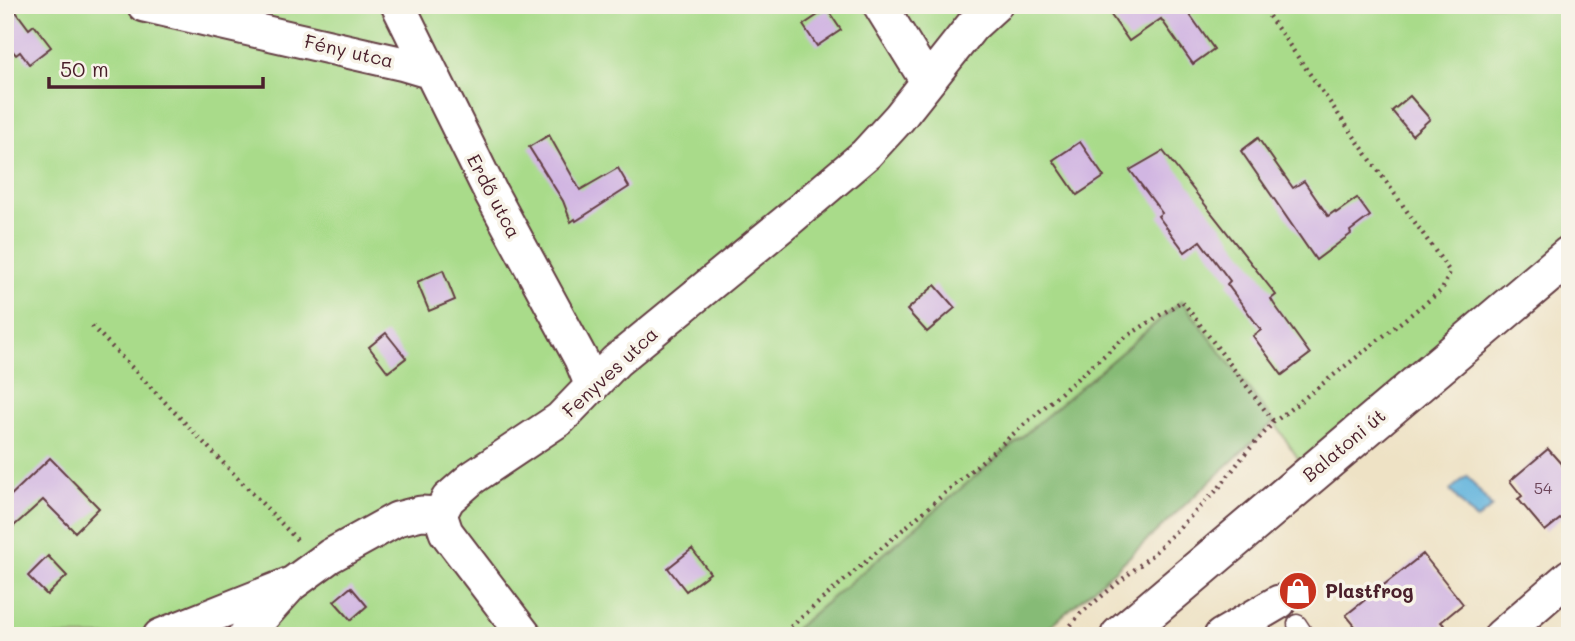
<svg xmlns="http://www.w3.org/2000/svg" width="1575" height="641" font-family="Mali,sans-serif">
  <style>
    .green { fill: #a9db8a; stroke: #7a7d5a; stroke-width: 2 }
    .forest { fill: #86bb76; stroke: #686d50; stroke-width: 2 }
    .water { fill: #62b4dd; stroke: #566a84; stroke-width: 2 }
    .building { fill: #d1b6e2 }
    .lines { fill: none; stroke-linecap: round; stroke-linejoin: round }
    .service-casing { stroke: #633c42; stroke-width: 21 }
    .minor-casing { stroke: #633c42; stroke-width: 37 }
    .primary-casing { stroke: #633c42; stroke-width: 42 }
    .path { stroke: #633c42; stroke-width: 4.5; stroke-dasharray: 2 5; stroke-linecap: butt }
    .service { stroke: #fff; stroke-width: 18 }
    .minor { stroke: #fff; stroke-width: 33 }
    .primary { stroke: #fff; stroke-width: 38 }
    .labels { text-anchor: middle; stroke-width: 7; stroke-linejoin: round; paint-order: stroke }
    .number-label { font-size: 16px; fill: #6c4559 }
    .street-label { font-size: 19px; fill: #4a1f2b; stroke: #f7f3e8 }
    .poi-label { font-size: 19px; font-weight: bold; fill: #4a1f2b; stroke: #f7f3e8; text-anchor: start }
  </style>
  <rect width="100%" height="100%" fill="#f7f3e8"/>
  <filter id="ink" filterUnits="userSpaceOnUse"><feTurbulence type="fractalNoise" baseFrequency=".0143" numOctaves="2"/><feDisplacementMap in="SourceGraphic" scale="14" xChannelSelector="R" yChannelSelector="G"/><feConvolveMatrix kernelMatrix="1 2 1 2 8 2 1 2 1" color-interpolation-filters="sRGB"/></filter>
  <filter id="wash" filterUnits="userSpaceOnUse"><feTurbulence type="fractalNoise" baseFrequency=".00686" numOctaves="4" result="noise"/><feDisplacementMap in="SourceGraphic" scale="28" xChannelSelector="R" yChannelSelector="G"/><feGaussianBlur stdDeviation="1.57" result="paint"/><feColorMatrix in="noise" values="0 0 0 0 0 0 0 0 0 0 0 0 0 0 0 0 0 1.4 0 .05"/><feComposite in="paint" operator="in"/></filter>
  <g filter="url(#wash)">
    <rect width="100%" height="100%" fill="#eee2c5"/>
    <path class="green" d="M5,5H1570V255L1309,475L1274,422L1181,302L787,636H5Z"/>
    <path class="forest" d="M1182,301L1274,422L1115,570L1039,636H787Z"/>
    <path class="water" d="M1467,476L1492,507L1476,520L1450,490Z"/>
    <g id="blocks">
      <path class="building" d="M5,5H11L29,29L34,25L51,47L29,64L20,52L16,55L5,42Z
        M1104,5H1183L1214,49L1193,64L1161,19L1129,41Z
        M827,9L841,30L817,46L803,25Z
        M1410,96L1430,119L1412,135L1392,111Z
        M549,135L580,190L618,168L629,187L576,221L575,219L571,222L563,201L529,147Z
        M1258,138L1293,188L1304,181L1328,216L1335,211L1336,213L1357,198L1370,216L1350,231L1351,234L1316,260L1241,151Z
        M1080,142L1104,177L1077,195L1053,160Z
        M1163,151L1276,295L1271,299L1274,304L1310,354L1282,375L1253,336L1261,330L1227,284L1230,281L1200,241L1185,252L1158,216L1162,213L1130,170Z
        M443,270L455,300L429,311L417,282Z
        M935,285L955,308L927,332L907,310Z
        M386,333L406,358L388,372L369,347Z
        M1548,449L1570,474V511L1545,531L1518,499L1522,496L1510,481Z
        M50,458L99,508L75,532L43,500L5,534V501Z
        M692,549L710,573L686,591L668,568Z
        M1423,554L1463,604L1441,622L1444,625L1431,636H1363L1346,615Z
        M48,556L67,576L47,595L28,576Z
        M351,587L367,606L351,620L334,601Z"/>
    </g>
  </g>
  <g filter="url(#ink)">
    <use href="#blocks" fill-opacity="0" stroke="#633c42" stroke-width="2"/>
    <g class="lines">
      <g class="service-casing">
        <path id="service" d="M1297,624L1305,636"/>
      </g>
      <g class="minor-casing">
        <path id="minor" d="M144,5L404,64L431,72
          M398,5L491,193L581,359L592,386
          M880,5L927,81
          M440,514L448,499L472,478L560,419L616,361L786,222L866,154L899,118L972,26L995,5
          M440,514L446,532L525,636
          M160,636L293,583L330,556L397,519L421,513L440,514
          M245,636L288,588
          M1221,636L1279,602
          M1501,636L1570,576"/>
      </g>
      <g class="primary-casing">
        <path id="primary" d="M1120,636L1570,255"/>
      </g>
      <path class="path" d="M92,326L300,543
        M780,636L1123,339L1182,301L1274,422
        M1062,636L1080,614L1152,555L1218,489L1245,454L1274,422L1442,290L1450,272L1261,5"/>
      <use href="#service" class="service"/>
      <use href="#minor" class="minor"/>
      <use href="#primary" class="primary"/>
    </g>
  </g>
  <defs>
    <g id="shop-disc" transform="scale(2.0125)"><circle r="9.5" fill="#c8321e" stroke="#f7f3e8"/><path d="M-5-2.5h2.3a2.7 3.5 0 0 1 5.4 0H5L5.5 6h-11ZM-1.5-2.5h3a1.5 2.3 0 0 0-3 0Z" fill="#fff"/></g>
  </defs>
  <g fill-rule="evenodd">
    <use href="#shop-disc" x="1298" y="591"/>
  </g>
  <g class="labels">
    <g class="number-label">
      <text x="1543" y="494">54</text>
    </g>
    <g class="street-label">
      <text transform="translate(349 51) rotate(13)" y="7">Fény utca</text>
      <text transform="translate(494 196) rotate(62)" y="7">Erdő utca</text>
      <text transform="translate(610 372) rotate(-43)" y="7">Fenyves utca</text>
      <text transform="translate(1344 445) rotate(-40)" y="7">Balatoni út</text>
    </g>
    <g class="poi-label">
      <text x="1325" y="598">Plastfrog</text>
    </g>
  </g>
  <rect width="1575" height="641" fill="none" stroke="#f7f3e8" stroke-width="28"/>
  <path d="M49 77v10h214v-10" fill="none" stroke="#4a1f2b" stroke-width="3.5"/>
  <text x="60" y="77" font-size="21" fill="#4a1f2b" stroke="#f7f3e8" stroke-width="5" paint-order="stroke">50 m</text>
</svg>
